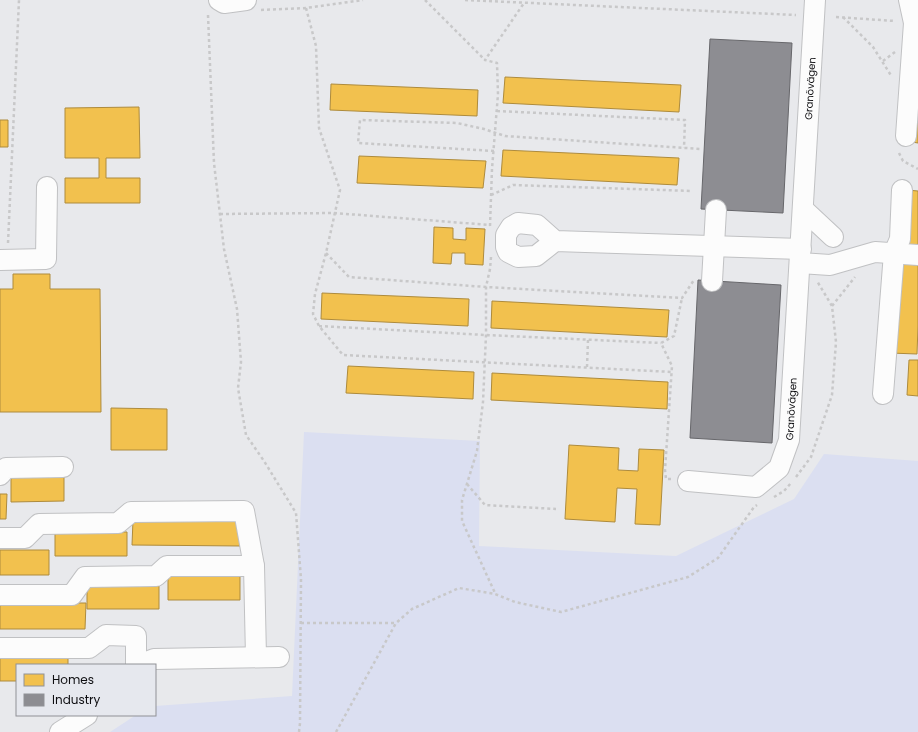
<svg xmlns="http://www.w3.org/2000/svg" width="918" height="732" font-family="Poppins,sans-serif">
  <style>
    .green { fill: #dbdff1 }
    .homes { fill: #f2c14e; stroke: #ae8b3c }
    .industry { fill: #8d8d92; stroke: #67676b }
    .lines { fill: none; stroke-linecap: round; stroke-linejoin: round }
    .minor-casing { stroke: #c0c1c3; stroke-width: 22 }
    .path { stroke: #c8c8c9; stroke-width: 2.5; stroke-dasharray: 3 3; stroke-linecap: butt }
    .minor { stroke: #fcfcfc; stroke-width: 20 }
    .labels { text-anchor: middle; stroke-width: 4; stroke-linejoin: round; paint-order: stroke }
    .street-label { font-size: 10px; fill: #0e0e11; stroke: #e6e8ee }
  </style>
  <rect width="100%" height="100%" fill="#e8e9ec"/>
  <path class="green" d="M304,432L480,441L479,546L676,556L794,499L824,454L918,461V732H110L136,715H155V706L292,696Z"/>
  <path class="homes" d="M918,43V143L912,142Z
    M505,77L681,85L679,112L503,103Z
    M331,84L478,90L477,116L330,110Z
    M139,107L140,158H106V178H140V203H65V178H99V158H65V108Z
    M0,120H8V147H0Z
    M503,150L679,158L677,185L501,176Z
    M359,156L486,161L483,188L357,183Z
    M907,190L918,191V246L903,245Z
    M434,227L453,228V239L466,240V228L485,229L483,265L465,264V253H452L451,264L433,263Z
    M895,263L918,265V326L917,354L890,353Z
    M13,274H50V289H100L101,412H0V289H13Z
    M322,293L469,299L468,326L321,319Z
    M492,301L669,310L667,337L491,328Z
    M909,360H918V396L907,395Z
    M348,366L474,372L473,399L346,393Z
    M492,373L668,382L667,409L491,400Z
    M111,408L167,409V450H111Z
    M569,445L619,448L618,470L638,471L639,449L664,450L660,525L635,524L637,489L617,488L615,522L565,519Z
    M11,475H64V501L11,502Z
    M0,494H7L6,519H0Z
    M133,520H241V546L132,545Z
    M55,531L127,532V556H55Z
    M0,550H49V575H0Z
    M168,575H240V600H168Z
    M87,584H159V609H87Z
    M0,603H86L85,629H0Z
    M0,655L68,656V665H17V681H0Z"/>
  <path class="industry" d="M710,39L792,43L783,213L701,209Z
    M698,280L781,285L772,443L690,438Z"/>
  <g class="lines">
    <g class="minor-casing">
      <g id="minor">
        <path d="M219,0L224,3L246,0"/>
        <path d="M909,0L914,23H918"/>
        <path d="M906,136L914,23"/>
        <path d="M803,209L833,237"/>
        <path d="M555,241L536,256L518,257L508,252L506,247V235L511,227L518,223L537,225L555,241L801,249"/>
        <path d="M0,260L46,259L47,187"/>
        <path d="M800,263L830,265L875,252L918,255"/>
        <path d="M712,281L716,210"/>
        <path d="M883,394L894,253L900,239L902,190"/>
        <path d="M0,475L6,468L63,467"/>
        <path id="s1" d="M688,481L756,487L779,468L789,440L815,0"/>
        <path d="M0,538H25L39,524L118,523L131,512L244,511L254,566L256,657"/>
        <path d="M0,595H72L85,577L156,576L167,566H254"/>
        <path d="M0,648H89L106,635L136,636V665"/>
        <path d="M138,665L154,659L279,657"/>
        <path d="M60,732L87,715"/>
      </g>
    </g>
    <path class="path" d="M425,0L485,60
      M465,0L796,15
      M306,8L316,46L319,128L340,190L326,253L315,294L313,314L319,326L343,355L672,372
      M261,10L306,8L363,0
      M208,15L214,163L224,249L237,309L241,362L238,388L246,435L264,461L296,513L301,579L300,723L299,732
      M836,17L895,21
      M843,17L873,47L892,77
      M883,61L895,52
      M497,111L685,120L684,148
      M494,151L358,143L360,120L457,123L484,129L505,136L701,149
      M899,153L903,161L918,169
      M491,195L513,185L692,191
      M220,214L334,213L490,225
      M490,226L492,169L498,94L497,63L485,60L524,3
      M8,243L19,0
      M326,253L349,277L486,287L682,298L694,280
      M491,257L490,269L486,287V335L483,402L477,451L462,500V521L495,593
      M832,306L855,277
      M319,326L486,335L661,343
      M587,367L588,340
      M796,477L811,457L832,395L836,342L832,306L817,281
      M671,479H666L665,470L672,366L661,343L674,336L682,298
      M467,484L485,505L556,509
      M774,497L784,491L791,483
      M301,623H396
      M336,732L396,623L412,609L459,588L495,594L515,602L561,612L688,577L718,558L754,507L757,505"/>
    <use href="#minor" class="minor"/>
  </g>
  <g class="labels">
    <g class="street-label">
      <text dy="4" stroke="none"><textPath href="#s1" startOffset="480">Granövägen</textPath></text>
      <text dy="4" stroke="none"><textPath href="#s1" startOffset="159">Granövägen</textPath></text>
    </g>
  </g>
  <rect x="16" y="664" width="140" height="52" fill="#e6e8ee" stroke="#909196"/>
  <rect x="24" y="674" width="20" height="12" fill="#f2c14e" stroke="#909196"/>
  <text x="52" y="684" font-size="12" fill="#0e0e11">Homes</text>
  <rect x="24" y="694" width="20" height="12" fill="#8d8d92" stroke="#909196"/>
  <text x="52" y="704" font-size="12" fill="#0e0e11">Industry</text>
</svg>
